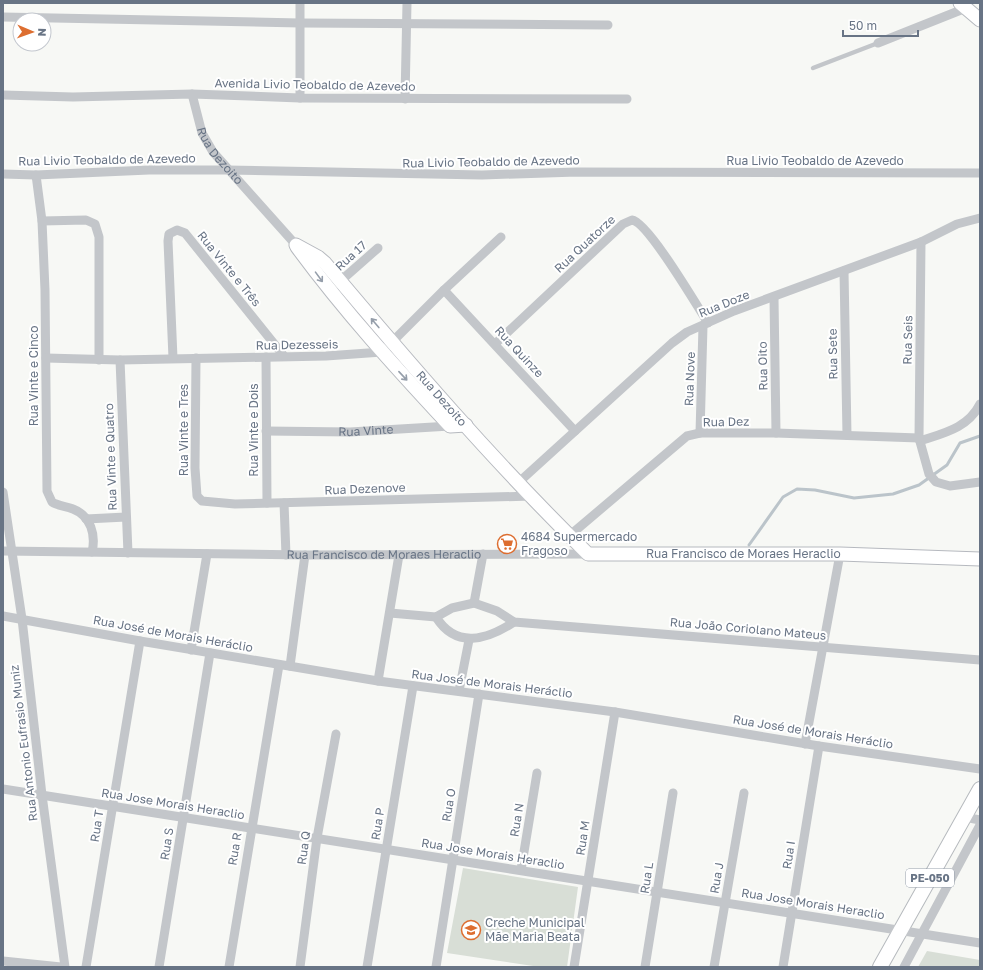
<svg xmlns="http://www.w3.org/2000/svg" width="983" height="970" font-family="'Golos Text',sans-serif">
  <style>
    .green { fill: #d8ded6 }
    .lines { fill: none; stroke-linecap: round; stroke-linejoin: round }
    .stream { stroke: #bbc4ca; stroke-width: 3 }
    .secondary-casing { stroke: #b6b9bf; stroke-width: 15 }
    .primary-casing { stroke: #b6babe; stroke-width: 16 }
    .lane { stroke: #c3c6ca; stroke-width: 4.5 }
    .street { stroke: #c3c6ca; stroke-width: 9 }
    .secondary { stroke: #fff; stroke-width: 13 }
    .primary { stroke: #fff; stroke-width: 14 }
    .oneway { stroke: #959eaa }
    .labels { text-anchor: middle; stroke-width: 4; stroke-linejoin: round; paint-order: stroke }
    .shield { fill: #fff; stroke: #959eaa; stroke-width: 1 }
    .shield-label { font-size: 11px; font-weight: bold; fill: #687485 }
    .street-label { font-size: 12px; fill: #687485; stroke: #fff }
    .poi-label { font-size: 12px; fill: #687485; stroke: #fff; text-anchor: start }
  </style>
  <rect width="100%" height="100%" fill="#f7f8f5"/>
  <path class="green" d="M463,868L578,887L567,967H540L447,953Z
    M927,951L980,960V967H918Z"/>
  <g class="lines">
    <path class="stream" d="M749,545L783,497L797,489L815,490L854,498L893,494L919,485L947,465L960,443L980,436"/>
    <g class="secondary-casing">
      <g id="secondary">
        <path d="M960,3L980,20"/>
        <path id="s4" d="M296,245L318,257L325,263C409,363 495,463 588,554H840L980,559"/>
        <path d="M297,247C344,311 397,369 450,426L466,425"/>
      </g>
    </g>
    <g class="primary-casing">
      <path id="primary" d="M880,967L980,789"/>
    </g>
    <path class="lane" d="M813,68L878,43"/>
    <g class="street">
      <path d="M3,17L300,23L608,25"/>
      <path d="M878,43L966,8"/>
      <path id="s1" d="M192,94L202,133L213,152L296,245"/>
      <path d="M3,95L73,97L192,94L300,98L627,99"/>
      <path d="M300,98V3"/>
      <path d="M405,99L407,3"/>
      <path d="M3,174L36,175L149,170H227L482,175L577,172L980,173"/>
      <path d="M36,175L42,221L45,290L47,491L52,502C58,506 66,506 73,509C91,516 96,535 92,552"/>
      <path d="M42,221L86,220L95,224L99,237V360"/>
      <path d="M921,242L919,438L929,474L936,482L950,486L980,482"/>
      <path d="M844,271L847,435"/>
      <path d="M337,284L378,248"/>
      <path d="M444,290L575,431"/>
      <path d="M774,298L776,433"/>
      <path d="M495,344L623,224L632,220C648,222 697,306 708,323"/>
      <path d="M266,357L267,503"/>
      <path d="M46,358L120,360L326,356L382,352L444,290L501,237"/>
      <path d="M173,358L168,241L169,234L177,230L185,233L284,356"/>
      <path d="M196,358L195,468L197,496L202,501L235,504L532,496"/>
      <path d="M120,360L128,553"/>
      <path id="s2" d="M266,431L350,432L450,426"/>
      <path d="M700,433L703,326"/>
      <path d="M920,441C944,433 968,428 980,404"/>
      <path d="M519,482L672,343L687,332L734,311L921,242L957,224L980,218"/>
      <path d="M3,492L22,619L42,795L65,967"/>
      <path d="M284,503L286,555"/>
      <path d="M86,519L126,517"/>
      <path d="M569,536L687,436L700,433H776L919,438"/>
      <path id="s3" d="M3,551L305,555L588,554"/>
      <path d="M474,603L483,554"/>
      <path d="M390,613L436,617L452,608L474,603L497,611L514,622L980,660"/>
      <path d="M3,616L140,641L378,681L615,712L819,746L980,769"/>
      <path d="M436,617C456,649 487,640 514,622"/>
      <path d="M191,650L207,554"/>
      <path d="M290,666L305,555"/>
      <path d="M378,681L399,555"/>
      <path d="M459,691L469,640"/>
      <path d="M805,744L840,554"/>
      <path d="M3,789L980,943"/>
      <path d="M964,817L980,820"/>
      <path d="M521,870L537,773"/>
      <path d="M3,961L61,967"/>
      <path d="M86,967L140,641"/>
      <path d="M159,967L210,653"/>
      <path d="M229,967L279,665"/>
      <path d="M300,967L317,838L336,734"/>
      <path d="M367,967L413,686"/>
      <path d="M436,967L479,694"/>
      <path d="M574,967L615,712"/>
      <path d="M645,967L673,793"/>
      <path d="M714,967L744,793"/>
      <path d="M783,967L819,746"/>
      <path d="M904,967L980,825"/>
    </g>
    <use href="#secondary" class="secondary"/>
    <use href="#primary" class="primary"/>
  </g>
  <defs><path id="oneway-shaft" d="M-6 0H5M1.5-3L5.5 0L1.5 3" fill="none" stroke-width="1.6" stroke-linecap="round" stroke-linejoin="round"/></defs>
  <g class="oneway">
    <use href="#oneway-shaft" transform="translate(319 277) rotate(54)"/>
    <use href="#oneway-shaft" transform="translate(375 323) rotate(-130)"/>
    <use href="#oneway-shaft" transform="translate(403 376) rotate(47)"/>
  </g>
  <defs>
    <g id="supermarket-ring" transform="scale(1)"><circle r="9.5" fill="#fff" stroke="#dd6e30" stroke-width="1.5"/><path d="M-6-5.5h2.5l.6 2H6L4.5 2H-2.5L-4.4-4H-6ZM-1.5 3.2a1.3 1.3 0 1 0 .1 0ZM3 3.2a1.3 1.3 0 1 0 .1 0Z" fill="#dd6e30"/></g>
    <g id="school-ring" transform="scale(1)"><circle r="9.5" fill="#fff" stroke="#dd6e30" stroke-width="1.5"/><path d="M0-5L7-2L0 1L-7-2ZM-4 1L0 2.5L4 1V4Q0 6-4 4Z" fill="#dd6e30"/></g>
  </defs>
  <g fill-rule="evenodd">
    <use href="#supermarket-ring" x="507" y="544"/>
    <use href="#school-ring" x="471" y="930"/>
  </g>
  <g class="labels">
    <rect class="shield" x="906" y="869" width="48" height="18" rx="3"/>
    <g class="shield-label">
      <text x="930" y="882">PE-050</text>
    </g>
    <g class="street-label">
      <text transform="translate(315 85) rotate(1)" y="4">Avenida Livio Teobaldo de Azevedo</text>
      <text dy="4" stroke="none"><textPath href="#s1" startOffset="69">Rua Dezoito</textPath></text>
      <text transform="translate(107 160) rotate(-1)" y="4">Rua Livio Teobaldo de Azevedo</text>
      <text x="815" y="165">Rua Livio Teobaldo de Azevedo</text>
      <text transform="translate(491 162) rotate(-1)" y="4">Rua Livio Teobaldo de Azevedo</text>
      <text transform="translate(585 244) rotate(-43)" y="4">Rua Quatorze</text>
      <text transform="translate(351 256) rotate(-42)" y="4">Rua 17</text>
      <text transform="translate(229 269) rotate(51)" y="4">Rua Vinte e Três</text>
      <text transform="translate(724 304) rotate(-22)" y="4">Rua Doze</text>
      <text transform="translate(908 340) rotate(-89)" y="4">Rua Seis</text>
      <text transform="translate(297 345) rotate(-1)" y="4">Rua Dezesseis</text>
      <text transform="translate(519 352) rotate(47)" y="4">Rua Quinze</text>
      <text transform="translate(833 354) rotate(-91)" y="4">Rua Sete</text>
      <text transform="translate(763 366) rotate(-91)" y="4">Rua Oito</text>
      <text transform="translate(34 376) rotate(-90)" y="4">Rua Vinte e Cinco</text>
      <text transform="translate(690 379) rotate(-88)" y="4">Rua Nove</text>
      <text dy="4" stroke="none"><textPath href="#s4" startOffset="213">Rua Dezoito</textPath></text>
      <text transform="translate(726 422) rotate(-1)" y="4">Rua Dez</text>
      <text transform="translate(184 430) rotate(-90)" y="4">Rua Vinte e Tres</text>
      <text transform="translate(254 430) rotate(-90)" y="4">Rua Vinte e Dois</text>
      <text dy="4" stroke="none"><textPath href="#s2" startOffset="100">Rua Vinte</textPath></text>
      <text transform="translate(111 457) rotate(-92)" y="4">Rua Vinte e Quatro</text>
      <text transform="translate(365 489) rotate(-2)" y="4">Rua Dezenove</text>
      <text dy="4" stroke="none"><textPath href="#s3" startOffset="381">Rua Francisco de Moraes Heraclio</textPath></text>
      <text dy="4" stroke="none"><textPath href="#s4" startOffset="582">Rua Francisco de Moraes Heraclio</textPath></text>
      <text transform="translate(748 629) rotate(5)" y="4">Rua João Coriolano Mateus</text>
      <text transform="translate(173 634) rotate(10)" y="4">Rua José de Morais Heráclio</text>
      <text transform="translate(492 684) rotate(7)" y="4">Rua José de Morais Heráclio</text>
      <text transform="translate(813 732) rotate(9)" y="4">Rua José de Morais Heráclio</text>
      <text transform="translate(24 743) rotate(-97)" y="4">Rua Antonio Eufrasio Muniz</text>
      <text transform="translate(173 804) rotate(9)" y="4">Rua Jose Morais Heraclio</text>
      <text transform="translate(449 805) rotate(-81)" y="4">Rua O</text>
      <text transform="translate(517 820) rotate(-81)" y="4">Rua N</text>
      <text transform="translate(378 824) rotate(-81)" y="4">Rua P</text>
      <text transform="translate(97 826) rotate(-81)" y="4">Rua T</text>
      <text transform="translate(583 838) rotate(-81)" y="4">Rua M</text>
      <text transform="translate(167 844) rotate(-81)" y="4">Rua S</text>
      <text transform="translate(304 848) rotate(-82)" y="4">Rua Q</text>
      <text transform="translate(235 849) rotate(-81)" y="4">Rua R</text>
      <text transform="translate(493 854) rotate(9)" y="4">Rua Jose Morais Heraclio</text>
      <text transform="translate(789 855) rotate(-81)" y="4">Rua I</text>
      <text transform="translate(647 878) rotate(-81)" y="4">Rua L</text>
      <text transform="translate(717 878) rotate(-80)" y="4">Rua J</text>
      <text transform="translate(813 904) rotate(9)" y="4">Rua Jose Morais Heraclio</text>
    </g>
    <g class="poi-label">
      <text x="521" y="541">4684 Supermercado<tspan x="521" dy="14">Fragoso</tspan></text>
      <text x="485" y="927">Creche Municipal<tspan x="485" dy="14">Mãe Maria Beata</tspan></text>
    </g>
  </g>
  <rect width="983" height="970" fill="none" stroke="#687485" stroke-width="8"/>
  <g transform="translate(32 32) rotate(92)"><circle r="19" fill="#ffffff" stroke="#c3c7ce"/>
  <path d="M0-3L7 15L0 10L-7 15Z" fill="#dd6e30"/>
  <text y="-6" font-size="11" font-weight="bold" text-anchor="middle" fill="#687485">N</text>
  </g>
  <path d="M843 30v6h75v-6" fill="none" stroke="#687485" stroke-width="2"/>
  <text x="849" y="30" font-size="12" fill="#687485" stroke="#ffffff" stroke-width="3" paint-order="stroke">50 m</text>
</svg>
